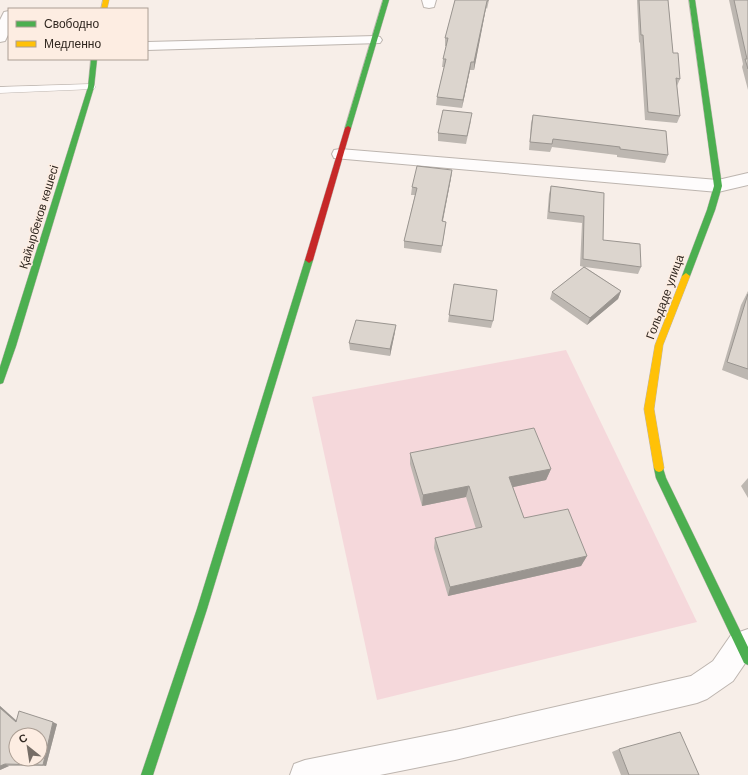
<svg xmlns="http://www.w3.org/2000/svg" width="748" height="775" font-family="Arial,sans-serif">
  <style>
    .green { fill: #f5d8db }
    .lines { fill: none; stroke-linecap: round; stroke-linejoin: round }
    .lane-casing { stroke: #bdb5af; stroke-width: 1 }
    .street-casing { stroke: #bdb5af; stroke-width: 2 }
    .fast-casing { stroke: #bdb5af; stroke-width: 1 }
    .slow-casing { stroke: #bdb5af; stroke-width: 1 }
    .jam-casing { stroke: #bdb5af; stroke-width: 1 }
    .lane { fill: #fefcfc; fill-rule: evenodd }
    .street { fill: #fefcfc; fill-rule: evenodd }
    .fast { fill: #4caf50; fill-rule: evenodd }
    .slow { fill: #ffc107; fill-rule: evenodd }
    .jam { fill: #c62828; fill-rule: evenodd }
    .wall { fill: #bdb7b1 }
    .shaded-wall { fill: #9a9590 }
    .building { fill: #dcd5ce; stroke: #9a9590; fill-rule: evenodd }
    .labels { text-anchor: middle; stroke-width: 3; stroke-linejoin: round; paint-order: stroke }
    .street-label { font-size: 12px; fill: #302720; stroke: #fdede2 }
  </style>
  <rect width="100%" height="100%" fill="#f7eee8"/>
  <path class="green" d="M566,350L697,622L377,700L312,397Z"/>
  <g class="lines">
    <g class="lane-casing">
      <path id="lane" d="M91,84L94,85L96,87L94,89L0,93V87Z"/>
    </g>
    <g class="street-casing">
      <path id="street" d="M422,0H436L434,7L429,8L424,7Z
        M9,11V33L5,41L0,42V20L4,12Z
        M375,36L380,37L382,40L380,43L147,50V42Z
        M340,149L718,180L748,173V185L718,192L334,158L332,154L334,150Z
        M748,629V659L733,681L707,699L697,703L455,760L380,775H290L294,764L305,760L455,730L691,676L713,661L731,635Z"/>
    </g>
    <g class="fast-casing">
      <path id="fast" d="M383,0H389L351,128L348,130L346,129L345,128Z
        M689,0H695L722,186L715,210L690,276L686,279L682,276L707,210L714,186Z
        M91,59H97L94,87L16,346L4,380L3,383L0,384V367L88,87Z
        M309,257L313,260L207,609L153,775H141L197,609L305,260Z
        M659,464L662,465L666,478L748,647V665L744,663L656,478L654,468L656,465Z"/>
    </g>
    <g class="slow-casing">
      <path id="slow" d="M103,0H109L107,9H101Z
        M686,273L690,276L663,345L654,409L664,468L662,471L659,472L656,471L654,468L644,409L655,345L682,276Z"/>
    </g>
    <g class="jam-casing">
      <path id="jam" d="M348,126L351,128L313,260L309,263L305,260L345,128Z"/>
    </g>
    <use href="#lane" class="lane"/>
    <use href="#street" class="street"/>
    <use href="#fast" class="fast"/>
    <use href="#slow" class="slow"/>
    <use href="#jam" class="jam"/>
  </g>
  <path class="wall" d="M455,0H489L487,9L486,8L474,70H470L462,108L436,105L437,97L444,67H442L443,59L446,46H445V38Z
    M637,0H668L673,53L680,79L677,86L680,116L677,123L645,120L640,43L639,42Z
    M729,0H748V90L742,67L743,64Z
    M533,115L668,155L665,163L617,157V155L552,147L550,152L529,150L531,123Z
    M471,121L466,144L438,141V133Z
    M452,170L451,178L443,221L445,230L441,253L404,248V241L415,195H411L412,187Z
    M551,186L604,193L603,240L641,267L638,274L585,267L621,291L618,299L587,325L550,299L552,292L584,267L580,266L582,223L547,219L549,194Z
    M454,284L493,321L491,328L448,322Z
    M748,291V380L722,370L741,305Z
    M395,332L390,356L350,350L349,343Z
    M410,453L551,469L546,480L513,487L524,518L587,556L581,566L448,596L434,548L435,538L476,529L466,497L422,506L410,464Z
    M748,478V498L741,486Z
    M0,706L17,721L57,724L46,766H9L0,770Z
    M619,749L699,775H621L612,752Z"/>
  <path class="shaded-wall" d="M487,1L486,8L474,70V62Z
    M471,62L470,70L462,108L463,100Z
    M452,170L451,178L441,229L442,221Z
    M621,291L618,299L587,325L590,318Z
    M396,325L395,332L390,356V349Z
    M551,469L546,480L505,489L509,477Z
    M469,486L466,497L422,506L423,495Z
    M587,556L581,566L448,596L450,587Z
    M0,706L20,724L16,722L0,708Z
    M53,722L57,724L46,766L43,765Z
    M5,764L9,766L0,770V766Z"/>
  <path class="building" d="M455,0H488V1H487L474,62H471L463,100L437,97L446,59H443L448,38H445Z
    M639,0H668L673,53H678L680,79L676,78L680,116L648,112L643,35H641Z
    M734,0H748V69L745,59H747Z
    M443,110L472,113L467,136L438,133Z
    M533,115L666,131L668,155L620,149V147L553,139L552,144L530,142Z
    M417,166L452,170L442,221L446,222L442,246L404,241L417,188L412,187Z
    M551,186L604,193L603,240L640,244L641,267L583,259L584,216L549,212Z
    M584,267L621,291L590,318L552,292Z
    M454,284L497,290L493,321L449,315Z
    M748,294V369L727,362L747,297Z
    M356,320L396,325L390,349L349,343Z
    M534,428L551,469L509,477L524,518L568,509L587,556L450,587L435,538L482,527L469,486L423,495L410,453Z
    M0,708L16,722L19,711L53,722L43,765L5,764L0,766ZM16,735H40V759H16Z
    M680,732L699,775H629L619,749Z"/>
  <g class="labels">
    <g class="street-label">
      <text transform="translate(39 217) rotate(-73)" y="4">Қайырбеков көшесі</text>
      <text transform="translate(665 297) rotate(-70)" y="4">Гольдаде улица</text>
    </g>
  </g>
  <rect x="8" y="8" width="140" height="52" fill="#fdede2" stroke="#ab9e94"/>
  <rect x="16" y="21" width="20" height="6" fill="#4caf50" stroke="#ab9e94"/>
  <text x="44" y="28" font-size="12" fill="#302720">Свободно</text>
  <rect x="16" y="41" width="20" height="6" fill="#ffc107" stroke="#ab9e94"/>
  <text x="44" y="48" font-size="12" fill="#302720">Медленно</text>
  <g transform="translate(28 747) rotate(330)"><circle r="19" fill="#fdede2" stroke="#ab9e94"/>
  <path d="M0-3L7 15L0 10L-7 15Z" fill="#766d66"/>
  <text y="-6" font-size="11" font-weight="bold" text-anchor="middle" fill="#302720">С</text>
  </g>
</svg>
